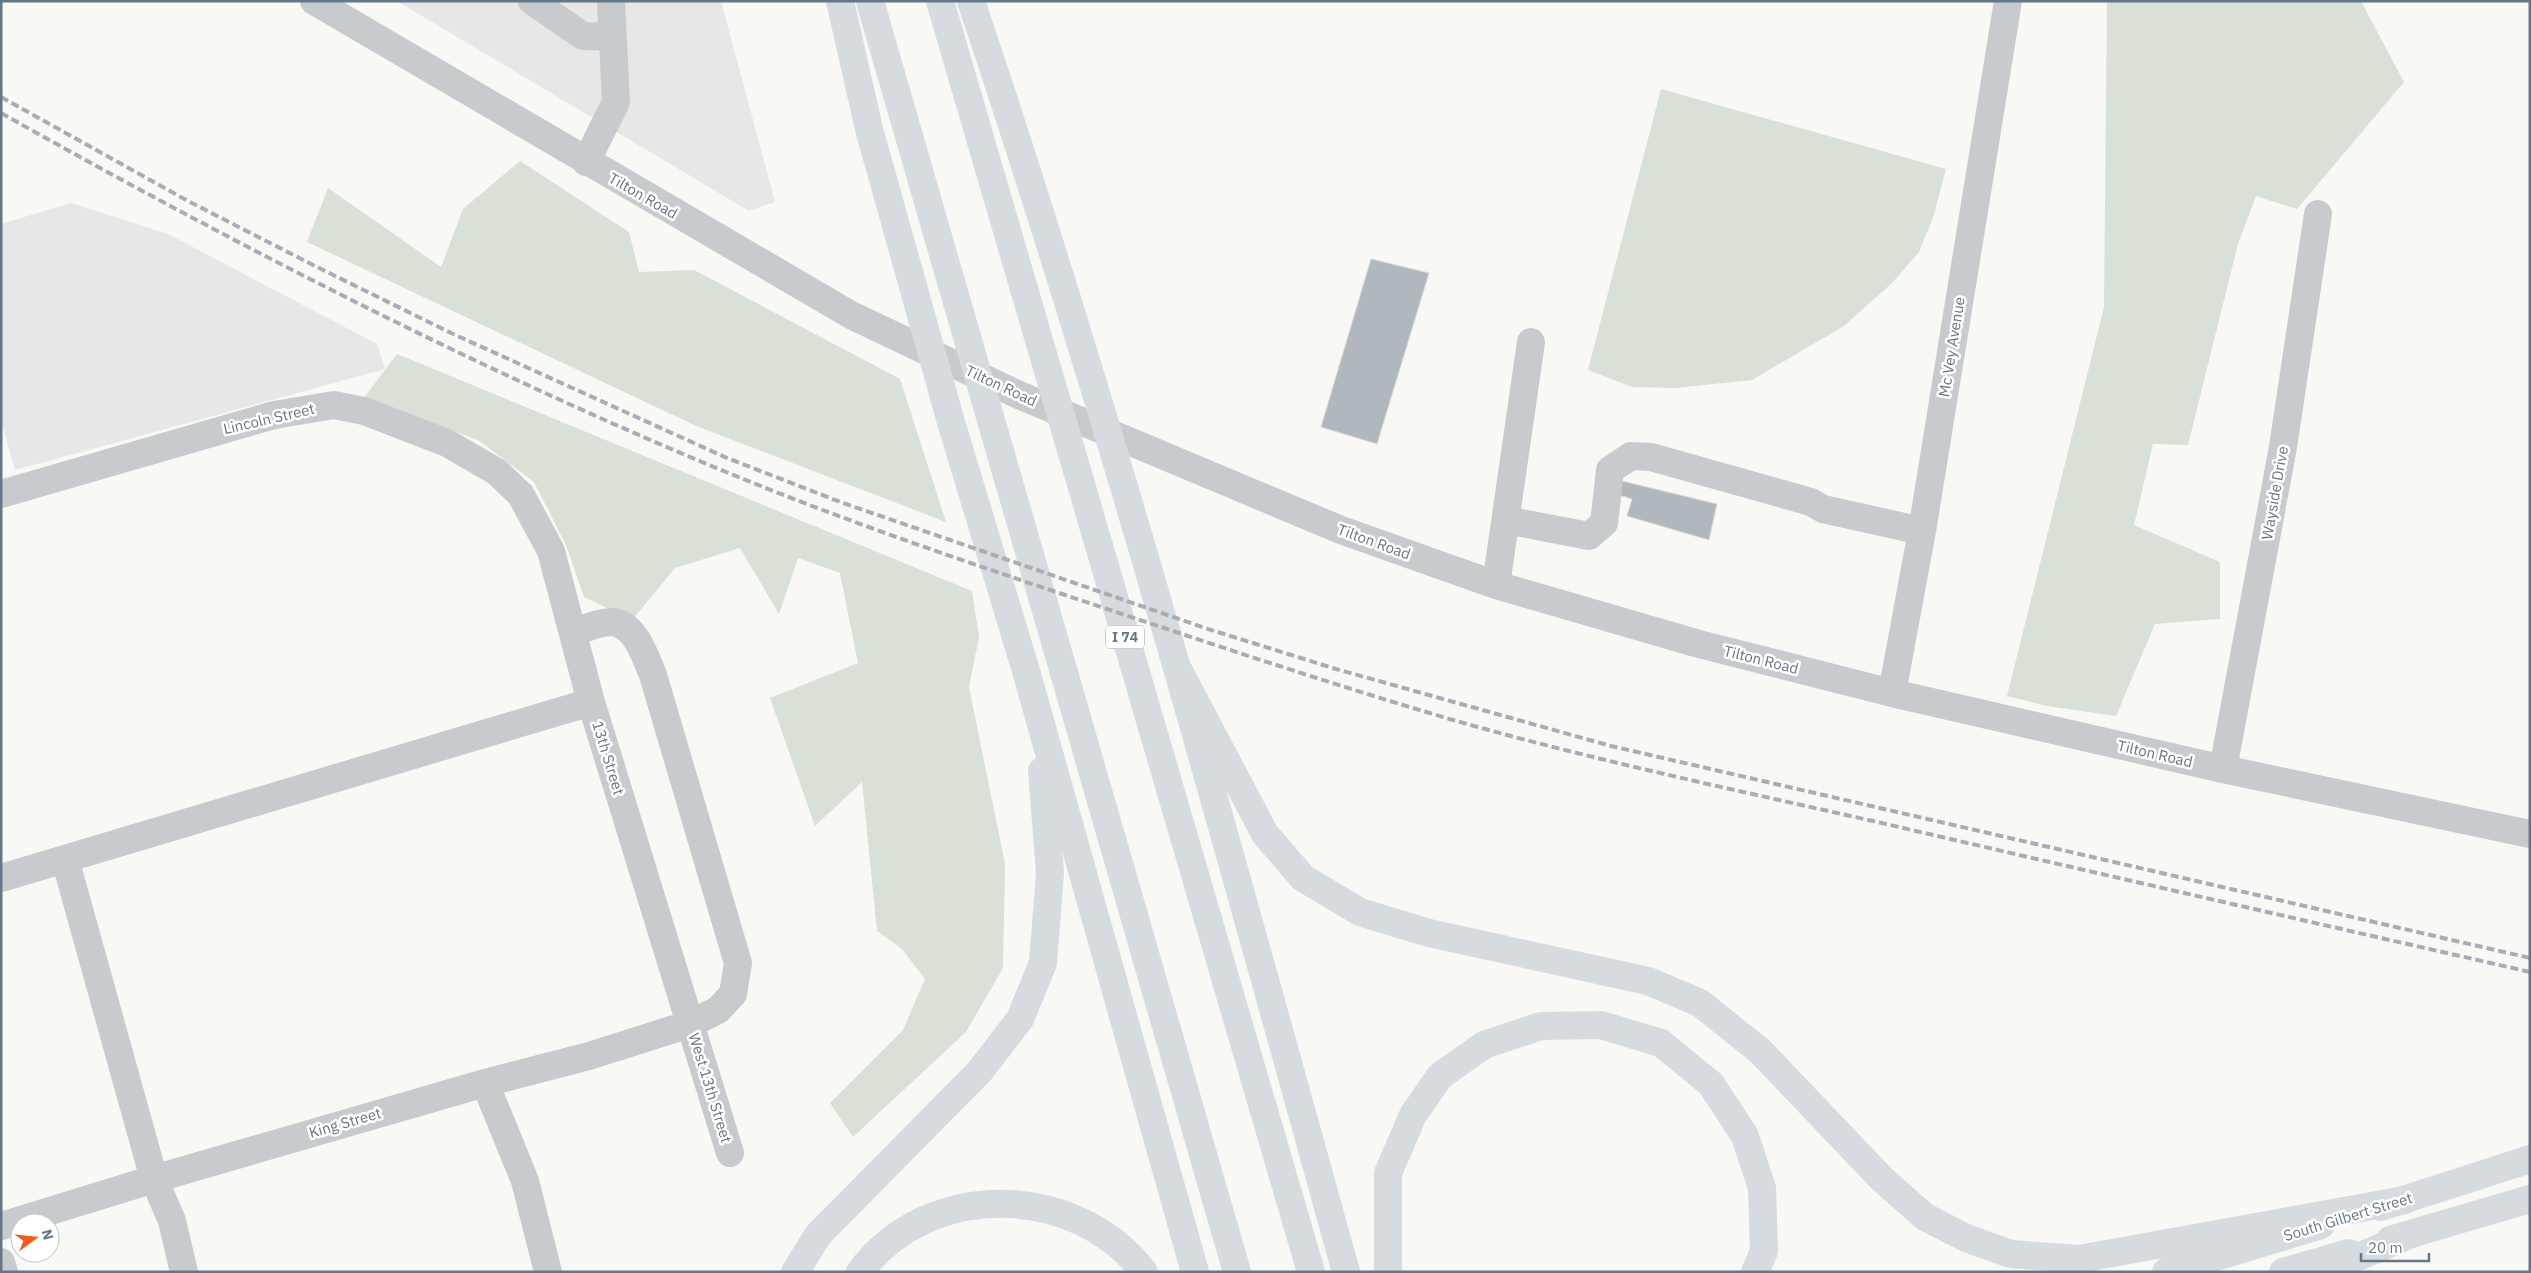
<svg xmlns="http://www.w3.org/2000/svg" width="2531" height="1273" font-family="'IBM Plex Sans',sans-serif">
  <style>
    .built { fill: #e6e7e6 }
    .green { fill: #d9e0d5 }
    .building { fill: #b0b8be; stroke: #d9dad7 }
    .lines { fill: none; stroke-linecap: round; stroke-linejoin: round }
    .minor { stroke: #c7cbce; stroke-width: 28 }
    .major { stroke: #d6dbe0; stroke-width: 28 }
    .highway { stroke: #d6dbe0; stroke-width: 28 }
    .rail { stroke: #a7adb3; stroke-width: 4; stroke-dasharray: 8 4; stroke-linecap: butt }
    .labels { text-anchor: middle; stroke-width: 5; stroke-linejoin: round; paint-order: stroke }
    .shield { fill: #fff; stroke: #929fac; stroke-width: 1 }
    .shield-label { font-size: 14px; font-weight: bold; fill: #647688 }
    .street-label { font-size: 15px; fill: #647688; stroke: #fff }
  </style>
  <rect width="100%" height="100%" fill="#f8f8f5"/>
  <path class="built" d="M397,1H721L775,202L749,211Z
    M71,203L168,234L377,344L385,369L15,470L1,420V224Z"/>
  <path class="green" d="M2107,1H2361L2404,82L2297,209L2256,196L2238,244L2188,445L2153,444L2134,525L2220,562V619L2155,624L2116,716L2047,706L2007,696L2104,307Z
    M1661,89L1946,169L1933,218L1919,252L1892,283L1844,326L1752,380L1675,388L1632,387L1588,370Z
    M520,161L629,232L639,272L694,270L900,379L946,522L694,425L307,242L328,188L441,267L463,209Z
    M397,354L972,591L979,637L969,687L1005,864L1003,968L966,1032L853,1137L830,1103L903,1030L925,979L902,949L877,931L862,782L815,826L770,698L858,663L840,573L798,558L779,614L740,548L675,568L632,620L584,597L566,545L534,482L478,440L364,398Z"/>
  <path class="building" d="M1371,259L1429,273L1377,444L1321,427Z
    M1622,481L1717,504L1709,540L1627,516L1632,499L1619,495Z"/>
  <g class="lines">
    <path class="minor" d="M314,1L851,315L1019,395L1341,530L1496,585L1699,644L1892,693L2223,769L2530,834
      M532,1L583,36L612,37
      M586,162L616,102L611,1
      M1,494L274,415L334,405L364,411L447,443L497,472L521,495L551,551L591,702L730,1153
      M1506,520L1589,536L1604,523L1610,470L1631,456L1651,457L1811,502L1823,509L1922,531
      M1496,585L1531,342
      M1892,693L1922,531L2008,1
      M2223,769L2283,447L2318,214
      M65,859L154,1179L172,1221L184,1272
      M1,878L591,702
      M485,1083L525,1181L548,1272
      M1,1226L154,1179L485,1083L589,1056L690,1024L718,1010L733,994L738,963L653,675C645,656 635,623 611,622C599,622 584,629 573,632
      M1,1262L4,1272"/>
    <path class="major" d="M2381,1207L2530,1159
      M2390,1240L2530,1199
      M2166,1272L2321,1225
      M2283,1272L2349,1253"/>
    <path class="highway" d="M840,1L869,129L951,422L1026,671L1195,1272
      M870,1L1237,1272
      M940,1L1311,1272
      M971,1C1112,420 1228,846 1346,1272
      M1179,671L1265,834L1303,878L1360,912L1429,933L1648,981L1700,1003L1760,1051L1882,1179L1925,1217L1966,1238L2011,1254L2079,1259L2405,1200
      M795,1272L818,1235L980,1071L1020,1019L1043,963L1050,873L1042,771
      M860,1272C928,1180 1075,1182 1144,1272
      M1388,1272V1173L1413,1115L1440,1076L1484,1045L1541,1026L1601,1025L1661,1043L1711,1084L1745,1136L1762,1188L1764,1251L1755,1272
      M2323,1272L2414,1233"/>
    <path class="rail" d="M1,97L188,201L317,267L451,333L727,458L843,503L1205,628L1336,669L1611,746L2530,958
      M1,113C236,245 477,369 726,472C855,525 987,569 1119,613C1230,650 1341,687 1453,720C1596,761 1741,791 1886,824C2100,874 2315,923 2530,972"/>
  </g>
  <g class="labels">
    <rect class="shield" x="1106" y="625.5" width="38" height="23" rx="4"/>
    <g class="shield-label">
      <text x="1125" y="642">I 74</text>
    </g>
    <g class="street-label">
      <text transform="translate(643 196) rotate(30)" y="5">Tilton Road</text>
      <text transform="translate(1952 347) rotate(-81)" y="5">Mc Vey Avenue</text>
      <text transform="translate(1001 386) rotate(25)" y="5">Tilton Road</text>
      <text transform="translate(269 419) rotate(-13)" y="5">Lincoln Street</text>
      <text transform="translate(2275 493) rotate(-80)" y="5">Wayside Drive</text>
      <text transform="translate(1374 542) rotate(20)" y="5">Tilton Road</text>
      <text transform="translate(1761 660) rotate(14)" y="5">Tilton Road</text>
      <text transform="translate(2155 754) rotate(13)" y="5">Tilton Road</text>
      <text transform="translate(608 758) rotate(73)" y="5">13th Street</text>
      <text transform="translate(710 1088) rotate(73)" y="5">West 13th Street</text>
      <text transform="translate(345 1123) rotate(-16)" y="5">King Street</text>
      <text transform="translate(2348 1217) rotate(-17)" y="5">South Gilbert Street</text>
    </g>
  </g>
  <rect width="2531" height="1273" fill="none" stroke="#647688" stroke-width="5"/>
  <g transform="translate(35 1238) rotate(75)"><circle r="24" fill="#ffffff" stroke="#c1c8cf"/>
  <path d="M0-4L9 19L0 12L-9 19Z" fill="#f15d1c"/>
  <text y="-8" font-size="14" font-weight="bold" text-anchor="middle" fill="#647688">N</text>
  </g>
  <path d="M2361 1253v8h68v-8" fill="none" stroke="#647688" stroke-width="2.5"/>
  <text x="2368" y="1253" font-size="15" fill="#647688" stroke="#ffffff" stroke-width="4" paint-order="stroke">20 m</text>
</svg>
